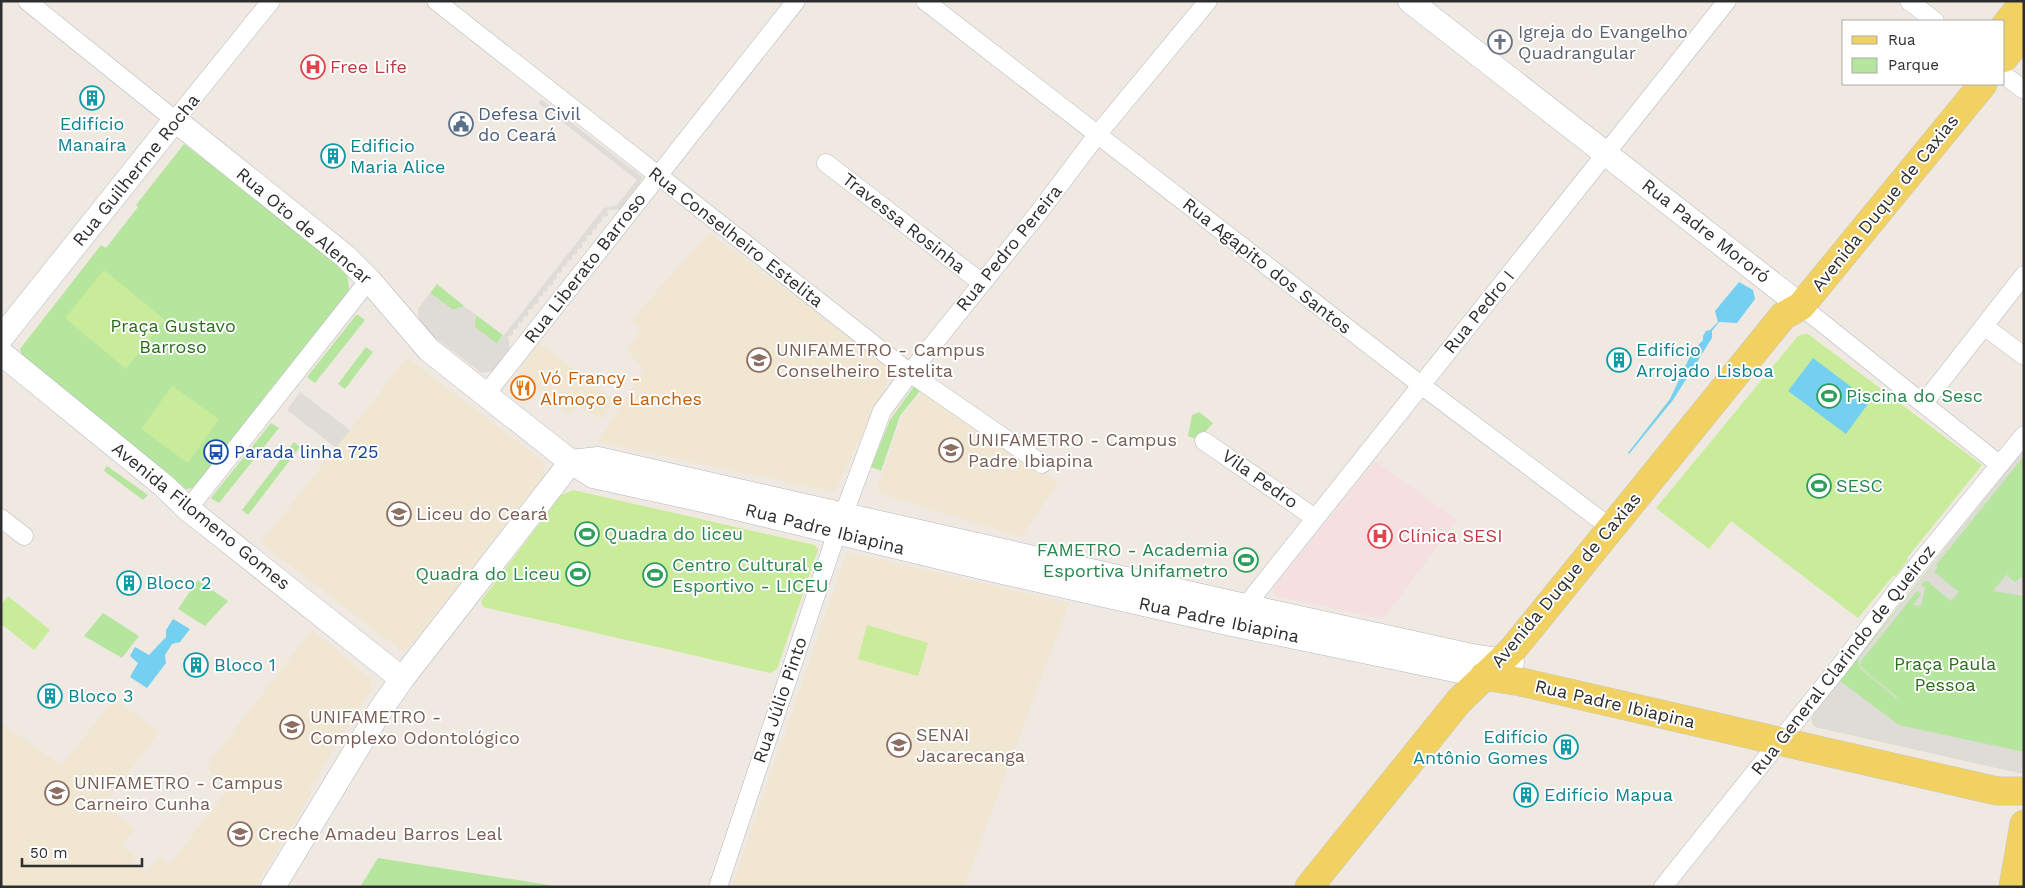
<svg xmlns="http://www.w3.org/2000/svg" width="2025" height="888" font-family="'Work Sans',sans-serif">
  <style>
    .education { fill: #f0e6d1 }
    .medical { fill: #f5dfe0 }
    .green { fill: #b6e59e }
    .pitch { fill: #c9ec9a }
    .plaza { fill: #dfdcd8 }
    .water { fill: #75cff0 }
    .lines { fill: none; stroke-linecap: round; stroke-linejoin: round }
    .street-casing { stroke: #b4b7c1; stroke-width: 19 }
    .secondary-casing { stroke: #b4b7c1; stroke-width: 25 }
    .primary-casing { stroke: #c9c9c9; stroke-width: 29 }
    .street { stroke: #fff; stroke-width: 18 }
    .secondary { stroke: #fff; stroke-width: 24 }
    .primary { stroke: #f2d163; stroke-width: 28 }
    .labels { text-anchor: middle; stroke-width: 4; stroke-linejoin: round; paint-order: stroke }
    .worship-label { font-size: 18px; fill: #5b616d; stroke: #fff; text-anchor: start }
    .health-label { font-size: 18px; fill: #be3a42; stroke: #fff; text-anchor: start }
    .service-label { font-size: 18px; fill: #4e5e75; stroke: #fff; text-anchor: start }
    .culture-label { font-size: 18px; fill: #0d838f; stroke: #fff; text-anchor: start }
    .street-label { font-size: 18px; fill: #2e2e2e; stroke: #fff }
    .park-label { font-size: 18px; fill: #2c6e1b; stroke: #fff }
    .education-label { font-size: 18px; fill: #785e54; stroke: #fff; text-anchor: start }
    .food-label { font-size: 18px; fill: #c56008; stroke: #fff; text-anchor: start }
    .leisure-label { font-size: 18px; fill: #27864d; stroke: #fff; text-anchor: start }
    .transit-label { font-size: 18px; fill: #164399; stroke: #fff; text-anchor: start }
  </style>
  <rect width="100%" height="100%" fill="#efe9e1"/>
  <path class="education" d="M709,233L894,368L835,492L598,442L644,370L628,351L641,328L631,320Z
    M538,342L614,400L603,419L578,407L567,414L517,373Z
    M407,358L543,461L545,474L405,653L261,543Z
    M925,388L1058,483L1021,537L881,494L877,488L902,416Z
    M847,552L1069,603L964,887H732Z
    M312,630L371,679V690L309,789L312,792L256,887H1V723L61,765L115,699L159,732L104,805L135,829L121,846L136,857L132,863L146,873L160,856L170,864L230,787L210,771L208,764Z"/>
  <path class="medical" d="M1375,461L1457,520L1383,619L1276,596L1273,588Z"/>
  <path class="green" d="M184,144L347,269L349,290L194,488L186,489L24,360L20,349L101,245L106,248L138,207L136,205Z
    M437,284L464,306L453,310L430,293Z
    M357,314L365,320L315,383L307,377Z
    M476,315L503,335L497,344L474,327Z
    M366,347L373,352L345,389L338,384Z
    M917,382L923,387L900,416L881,471L871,467L890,420Z
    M1199,412L1213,423L1198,440L1188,436L1192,415Z
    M271,423L279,428L219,503L211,498Z
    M294,442L300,447L248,515L242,510Z
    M2024,450V774L1816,727L1813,725L1812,719L1815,711Z
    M107,465V466L148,495L143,500L104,471Z
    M198,580L228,601L205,626L178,609Z
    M103,613L139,636L122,658L84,636Z
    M378,858L561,887H360Z"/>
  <path class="pitch" d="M104,270L165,320L126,369L65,318Z
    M1803,334H1808L1982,465L1907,558L1908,560L1895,576H1893L1858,618L1731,521L1709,549L1656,508L1798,336Z
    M172,386L219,419L188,463L141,429Z
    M573,490L815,545L818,550L777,669L770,673L483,607L481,601L561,495Z
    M8,596L50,630L34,650L1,624V605Z
    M867,625L928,643L918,676L858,659Z"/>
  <path class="plaza" d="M541,99L642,177V180L620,209L607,210L608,216L602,217V222L597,224V229L592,230V235L586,236L587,241L582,242V248L577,249V254L572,255V260L567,261V266L562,267V272L557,273V279L553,280V285L547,286L548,291L543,292V296L538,297L539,303L533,305V309L528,310V316L523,317V322L518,323V328L513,330V335L508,336L510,349L493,371L481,373L419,325L418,309L430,293L453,310L464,306L476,315L475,327L497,344L604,208L617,205L637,180L538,103Z
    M300,392L350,430L336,448L287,410Z
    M2024,450V456L1936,565L1938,567L1934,572L1959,592L1951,601L1927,581L1924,582L1921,585L1925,588L1921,606L1913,605L1921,594L1917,591L1862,660L1860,665L1864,670L1898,698H1896L1860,668L1858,659Z
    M2009,571L2007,576L2015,582L2021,577L2024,580V596L1993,591Z
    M1840,681L1899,725L2024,752V774L1816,727L1813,725V714Z"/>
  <path class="water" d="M1739,282L1753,290L1755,299L1737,323L1719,322L1712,331V338L1673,400L1629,454L1628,453L1670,399L1692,352L1703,340V336L1706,331L1710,330L1718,322L1715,311Z
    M1813,358L1870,401L1846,434L1788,391Z
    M173,619L190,629L180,642L172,644L165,655L166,663L147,688L130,677L138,663L130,656L135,647L149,655L166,637V630Z"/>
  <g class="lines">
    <g class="street-casing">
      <path id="street" d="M27,1L175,120L271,1
        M436,1L910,373L1042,464
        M925,1L1421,385L1611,528
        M1909,1L1935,21
        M2004,75L2024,90
        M826,163L982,283
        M1801,306L2000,465
        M1984,326L2024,356
        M486,394L796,1
        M1924,403L2024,275
        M1204,441L1315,518
        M188,509L369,280
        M1,518L24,536
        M1240,613L1727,1
        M718,887L837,532L882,411L910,373L1036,216L1097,135L1208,1
        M1663,887L1844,661L1898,589L2024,435"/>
    </g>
    <g class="secondary-casing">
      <path id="secondary" d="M1410,1L1801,306
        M1,338L175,120L345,256L369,280L429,350L571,462L593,476L716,503L981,567L1232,624L1484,676
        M1,353L163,485L188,509L402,679
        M571,462L598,459L1245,606L1472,656L1512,662
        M273,887L381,709L402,679L571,462"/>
    </g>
    <g class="primary-casing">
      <path id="primary" d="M2004,27L2024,2
        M2004,58L2024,33
        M1484,676L1521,682L1997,791H2024
        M1309,887L1459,701L1513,649L1783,316L1801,306L1983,84
        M2013,887L2024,824"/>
    </g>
    <use href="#street" class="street"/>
    <use href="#secondary" class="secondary"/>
    <use href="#primary" class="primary"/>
  </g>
  <defs>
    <g id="church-ring" transform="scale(1.25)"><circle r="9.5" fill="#fff" stroke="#6b7280" stroke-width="1.5"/><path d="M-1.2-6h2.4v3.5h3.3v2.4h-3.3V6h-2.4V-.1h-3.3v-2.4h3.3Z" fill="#6b7280"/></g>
    <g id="hospital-ring" transform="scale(1.25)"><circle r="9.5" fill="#fff" stroke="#e0444e" stroke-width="1.5"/><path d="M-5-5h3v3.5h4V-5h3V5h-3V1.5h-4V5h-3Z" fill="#e0444e"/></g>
    <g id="building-ring" transform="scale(1.25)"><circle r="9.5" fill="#fff" stroke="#0f9aa8" stroke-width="1.5"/><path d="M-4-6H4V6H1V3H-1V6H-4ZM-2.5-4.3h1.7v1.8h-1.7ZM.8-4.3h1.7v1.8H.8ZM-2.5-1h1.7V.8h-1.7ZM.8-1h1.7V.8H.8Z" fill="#0f9aa8"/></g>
    <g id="civic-ring" transform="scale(1.25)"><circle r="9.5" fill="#fff" stroke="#5c6f8a" stroke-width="1.5"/><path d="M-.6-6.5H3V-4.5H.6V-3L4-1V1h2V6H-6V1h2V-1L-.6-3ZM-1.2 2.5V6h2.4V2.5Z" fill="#5c6f8a"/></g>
    <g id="university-ring" transform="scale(1.25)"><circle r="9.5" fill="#fff" stroke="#8d6e63" stroke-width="1.5"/><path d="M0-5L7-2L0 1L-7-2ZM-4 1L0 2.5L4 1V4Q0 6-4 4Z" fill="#8d6e63"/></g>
    <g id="restaurant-ring" transform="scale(1.25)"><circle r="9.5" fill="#fff" stroke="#e8710a" stroke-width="1.5"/><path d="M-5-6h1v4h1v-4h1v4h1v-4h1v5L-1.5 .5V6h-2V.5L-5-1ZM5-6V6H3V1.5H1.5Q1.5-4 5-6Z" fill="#e8710a"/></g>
    <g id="stadium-ring" transform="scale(1.25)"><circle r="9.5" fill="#fff" stroke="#2e9e5b" stroke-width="1.5"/><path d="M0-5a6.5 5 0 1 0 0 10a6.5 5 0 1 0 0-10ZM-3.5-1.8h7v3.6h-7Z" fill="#2e9e5b"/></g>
    <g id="bus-ring" transform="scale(1.25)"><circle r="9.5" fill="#fff" stroke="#1a4fb4" stroke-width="1.5"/><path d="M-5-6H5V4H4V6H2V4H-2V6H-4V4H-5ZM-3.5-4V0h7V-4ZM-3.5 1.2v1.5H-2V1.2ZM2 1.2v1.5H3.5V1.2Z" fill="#1a4fb4"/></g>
    <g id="school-ring" transform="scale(1.25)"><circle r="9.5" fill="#fff" stroke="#8d6e63" stroke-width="1.5"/><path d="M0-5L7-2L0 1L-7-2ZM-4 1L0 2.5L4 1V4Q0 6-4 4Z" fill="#8d6e63"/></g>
  </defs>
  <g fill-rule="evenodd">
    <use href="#church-ring" x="1500" y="42"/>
    <use href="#hospital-ring" x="313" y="67"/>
    <use href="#building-ring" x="92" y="98"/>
    <use href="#civic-ring" x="461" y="124"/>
    <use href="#building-ring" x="333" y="156"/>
    <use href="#university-ring" x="759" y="360"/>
    <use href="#building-ring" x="1619" y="360"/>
    <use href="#restaurant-ring" x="523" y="388"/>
    <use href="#stadium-ring" x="1829" y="396"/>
    <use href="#university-ring" x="951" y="450"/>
    <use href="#bus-ring" x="216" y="452"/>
    <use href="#stadium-ring" x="1819" y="486"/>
    <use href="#school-ring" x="399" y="514"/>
    <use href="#stadium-ring" x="587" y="534"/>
    <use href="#hospital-ring" x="1380" y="536"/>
    <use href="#stadium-ring" x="1246" y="560"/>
    <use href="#stadium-ring" x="578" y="574"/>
    <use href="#stadium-ring" x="655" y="575"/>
    <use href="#building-ring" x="129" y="583"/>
    <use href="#building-ring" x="196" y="665"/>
    <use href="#building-ring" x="50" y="696"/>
    <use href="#university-ring" x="292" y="727"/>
    <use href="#university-ring" x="899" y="745"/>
    <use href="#building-ring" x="1566" y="747"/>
    <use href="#university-ring" x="57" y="793"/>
    <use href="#building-ring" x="1526" y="795"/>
    <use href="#school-ring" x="240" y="834"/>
  </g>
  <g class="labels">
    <g class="worship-label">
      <text x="1518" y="38">Igreja do Evangelho<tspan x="1518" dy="21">Quadrangular</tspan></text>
    </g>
    <g class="health-label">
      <text x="330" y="73">Free Life</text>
      <text x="1398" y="542">Clínica SESI</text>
    </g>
    <g class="service-label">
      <text x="478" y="120">Defesa Civil<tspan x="478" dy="21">do Ceará</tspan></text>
    </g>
    <g class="culture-label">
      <text x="92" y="130" text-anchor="middle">Edifício<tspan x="92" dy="21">Manaíra</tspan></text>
      <text x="350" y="152">Edificio<tspan x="350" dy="21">Maria Alice</tspan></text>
      <text x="1636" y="356">Edifício<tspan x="1636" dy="21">Arrojado Lisboa</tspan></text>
      <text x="146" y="589">Bloco 2</text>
      <text x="214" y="671">Bloco 1</text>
      <text x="68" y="702">Bloco 3</text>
      <text x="1548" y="743" text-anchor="end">Edifício<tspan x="1548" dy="21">Antônio Gomes</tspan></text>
      <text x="1544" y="801">Edifício Mapua</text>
    </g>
    <g class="street-label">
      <text transform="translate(136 170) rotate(-51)" y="6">Rua Guilherme Rocha</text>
      <text transform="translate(1885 203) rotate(-51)" y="6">Avenida Duque de Caxias</text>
      <text transform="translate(904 223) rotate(38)" y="6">Travessa Rosinha</text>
      <text transform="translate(304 226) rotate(40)" y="6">Rua Oto de Alencar</text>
      <text transform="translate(1706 231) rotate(38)" y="6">Rua Padre Mororó</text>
      <text transform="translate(736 237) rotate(38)" y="6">Rua Conselheiro Estelita</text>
      <text transform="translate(1009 248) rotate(-51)" y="6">Rua Pedro Pereira</text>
      <text transform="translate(1267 266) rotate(38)" y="6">Rua Agapito dos Santos</text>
      <text transform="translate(585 268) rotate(-52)" y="6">Rua Liberato Barroso</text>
      <text transform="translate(1479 312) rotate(-51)" y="6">Rua Pedro I</text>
      <text transform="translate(1260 479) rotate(35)" y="6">Vila Pedro</text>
      <text transform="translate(201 516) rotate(39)" y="6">Avenida Filomeno Gomes</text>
      <text transform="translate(825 529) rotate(14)" y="6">Rua Padre Ibiapina</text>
      <text transform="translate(1566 580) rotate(-50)" y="6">Avenida Duque de Caxias</text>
      <text transform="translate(1219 620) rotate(12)" y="6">Rua Padre Ibiapina</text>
      <text transform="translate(1843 660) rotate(-52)" y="6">Rua General Clarindo de Queiroz</text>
      <text transform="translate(780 700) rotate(-71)" y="6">Rua Júlio Pinto</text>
      <text transform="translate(1615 704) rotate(13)" y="6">Rua Padre Ibiapina</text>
    </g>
    <g class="park-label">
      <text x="173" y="332">Praça Gustavo<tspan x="173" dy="21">Barroso</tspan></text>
      <text x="1945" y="670">Praça Paula<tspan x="1945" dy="21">Pessoa</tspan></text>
    </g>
    <g class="education-label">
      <text x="776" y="356">UNIFAMETRO - Campus<tspan x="776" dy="21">Conselheiro Estelita</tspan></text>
      <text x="968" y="446">UNIFAMETRO - Campus<tspan x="968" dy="21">Padre Ibiapina</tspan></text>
      <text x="416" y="520">Liceu do Ceará</text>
      <text x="310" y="723">UNIFAMETRO -<tspan x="310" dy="21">Complexo Odontológico</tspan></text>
      <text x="916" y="741">SENAI<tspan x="916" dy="21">Jacarecanga</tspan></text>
      <text x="74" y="789">UNIFAMETRO - Campus<tspan x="74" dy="21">Carneiro Cunha</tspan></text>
      <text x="258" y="840">Creche Amadeu Barros Leal</text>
    </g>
    <g class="food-label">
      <text x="540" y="384">Vó Francy -<tspan x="540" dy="21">Almoço e Lanches</tspan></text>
    </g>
    <g class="leisure-label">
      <text x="1846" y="402">Piscina do Sesc</text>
      <text x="1836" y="492">SESC</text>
      <text x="604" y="540">Quadra do liceu</text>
      <text x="1228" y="556" text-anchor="end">FAMETRO - Academia<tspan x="1228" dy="21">Esportiva Unifametro</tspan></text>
      <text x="672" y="571">Centro Cultural e<tspan x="672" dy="21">Esportivo - LICEU</tspan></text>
      <text x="560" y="580" text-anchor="end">Quadra do Liceu</text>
    </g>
    <g class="transit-label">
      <text x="234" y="458">Parada linha 725</text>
    </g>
  </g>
  <rect width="2025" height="888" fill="none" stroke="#2e2e2e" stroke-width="5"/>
  <rect x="1842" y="20" width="162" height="65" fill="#ffffff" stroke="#ababab"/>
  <rect x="1852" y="36" width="25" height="8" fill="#f2d163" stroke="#ababab"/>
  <text x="1888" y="45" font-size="15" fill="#2e2e2e">Rua</text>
  <rect x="1852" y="58" width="25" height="15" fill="#b6e59e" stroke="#ababab"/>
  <text x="1888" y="70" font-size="15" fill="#2e2e2e">Parque</text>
  <path d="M22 858v8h120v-8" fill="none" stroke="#2e2e2e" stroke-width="2.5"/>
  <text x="30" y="858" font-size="15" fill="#2e2e2e" stroke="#ffffff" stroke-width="4" paint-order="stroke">50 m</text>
</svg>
